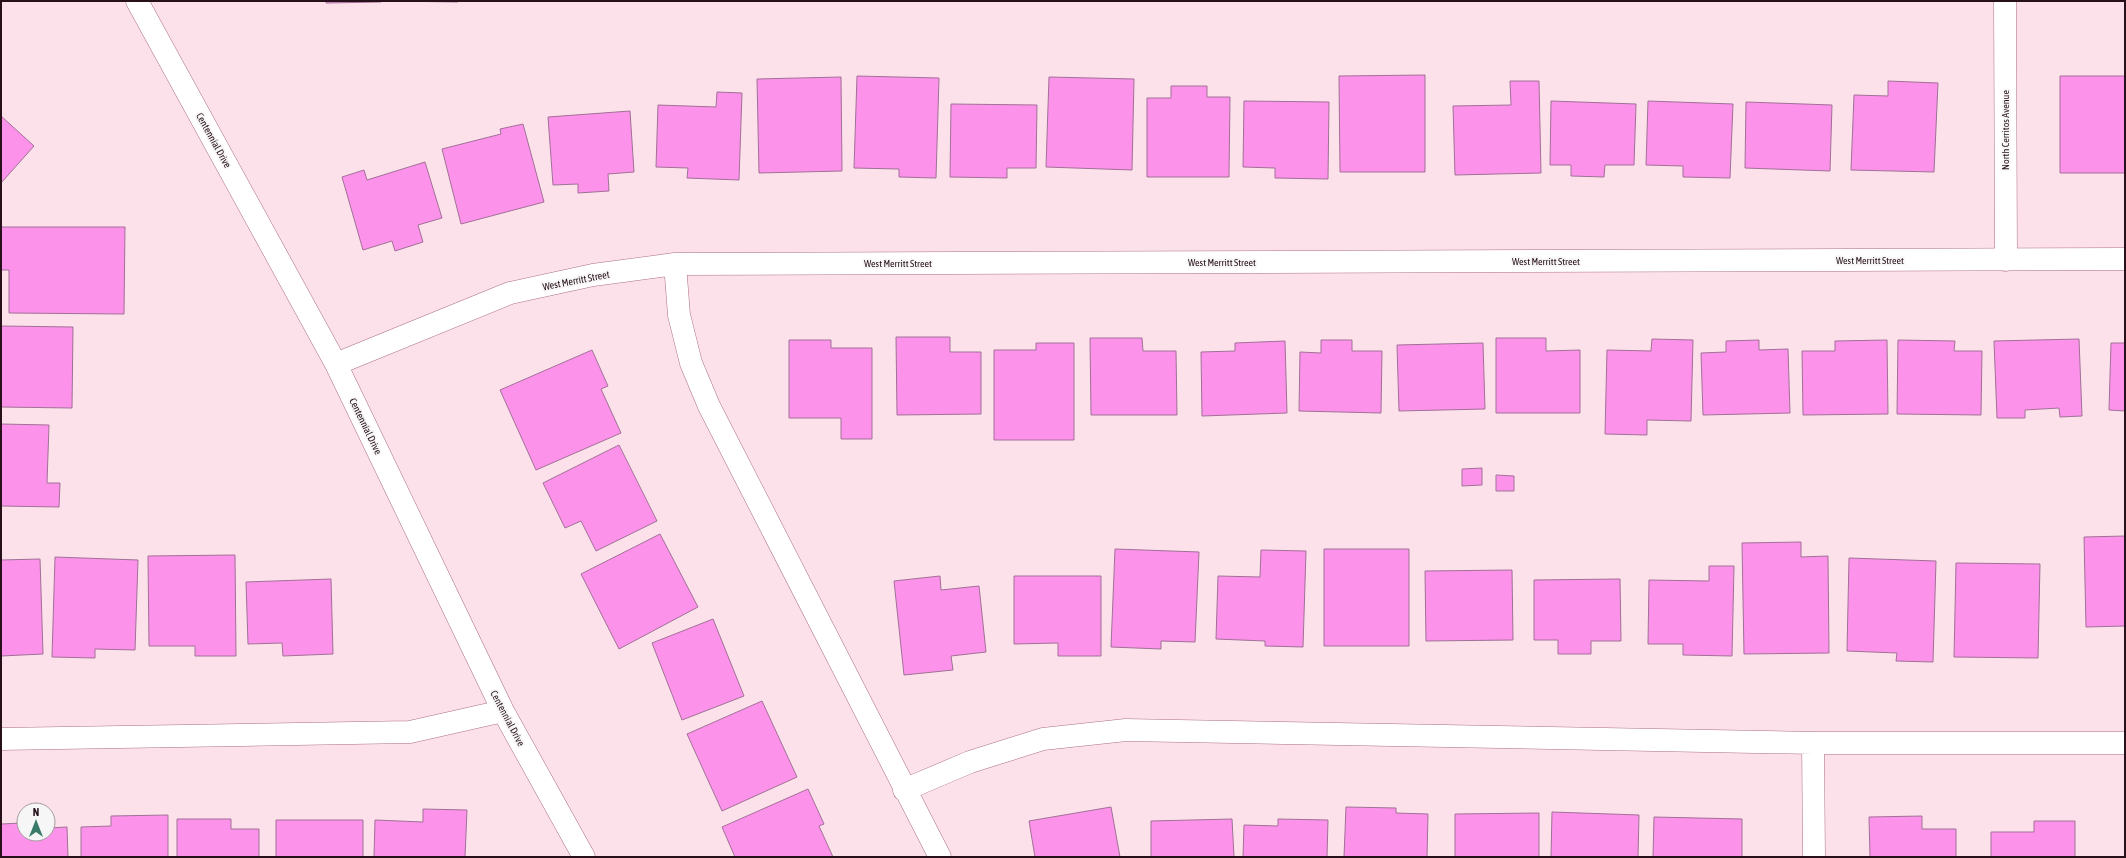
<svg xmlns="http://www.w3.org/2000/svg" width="2126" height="858" font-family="'Asap Condensed',sans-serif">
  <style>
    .building { fill: #fd92ea; stroke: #a17097 }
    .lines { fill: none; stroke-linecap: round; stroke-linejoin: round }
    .street-casing { stroke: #ac7088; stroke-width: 23 }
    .street { stroke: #fff; stroke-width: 22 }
    .labels { text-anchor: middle; stroke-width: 3.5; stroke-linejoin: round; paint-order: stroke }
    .street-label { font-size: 10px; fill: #27101a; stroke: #f6f6f6 }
  </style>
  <rect width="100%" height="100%" fill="#fce1ea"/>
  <path class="building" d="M326,1H381V2L326,3Z
    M391,1H458V2Z
    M1425,75V172H1340L1339,76Z
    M857,76L939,78L936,178L899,177V169L854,168Z
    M2060,76H2125V173H2060Z
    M841,77L842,171L759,173L757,79Z
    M1049,77L1134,79L1132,170L1046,167Z
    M1510,81H1539L1541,173L1455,175L1453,106L1511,105Z
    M1888,81L1938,83L1934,172L1851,170L1854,95L1888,96Z
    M1171,86H1207V97H1230L1229,177H1147V98H1171Z
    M717,92L742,93L739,180L687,178L688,168L656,167L658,105L716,107Z
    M1244,101L1329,102L1328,179L1275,178V168L1243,167Z
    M1551,101L1636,104L1634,165H1605L1604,177L1571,176V165H1550Z
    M1648,101L1733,104L1730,178L1683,177V166L1646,165Z
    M1746,102L1832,105L1830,171L1745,168Z
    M951,104L1037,105L1036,168H1007V178L950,177Z
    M630,111L634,172L608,174L609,191L578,193V184L553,185L548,117Z
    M1,116L34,146L1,183Z
    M523,124L544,202L461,224L442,149L501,134L500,129Z
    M425,162L442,218L418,225L423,242L395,251L392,241L363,250L342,177L364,170L367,180Z
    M1,227H125L124,314L9,313V270H1Z
    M1,326L73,327L72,408L1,407Z
    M896,337H950V352H981V414L897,415Z
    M1090,338H1142L1143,351H1176L1177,415H1091Z
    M1496,338H1546V351L1580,350V413H1496Z
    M1652,339L1693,340L1691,421L1647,420V435L1605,434L1607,350L1651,351Z
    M2079,339L2082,416L2060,417L2059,408L2025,410V418H1997L1994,341Z
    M789,340H831V348H872V439H841V418H789Z
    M1321,340H1352V351H1382L1381,413L1299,411L1300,352L1321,353Z
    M1759,340V350L1788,349L1790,413L1703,415L1701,353L1726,352V341Z
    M1887,340L1888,414L1803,415L1802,351H1835V341Z
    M1898,340L1955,341L1954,351H1982L1981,415L1897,414Z
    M1285,341L1287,413L1202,416L1201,352L1235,351V343Z
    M1036,343H1074V440H994V350H1036Z
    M1483,343L1485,409L1399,411L1397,345Z
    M2111,343H2125V411L2109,410Z
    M592,350L608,386L601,389L621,433L536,470L500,390Z
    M1,424L49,425L47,483H60L59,507L1,506Z
    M619,445L657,521L596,551L581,521L565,528L543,483Z
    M1482,468V485L1462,486V469Z
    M1496,475L1514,476V491H1496Z
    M660,534L698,607L619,649L581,574Z
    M2125,536V626L2086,627L2084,537Z
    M1801,542V557L1828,556L1829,653L1744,654L1742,543Z
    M1115,549L1199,552L1195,642L1161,641V649L1111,647Z
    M1324,549H1409V646H1324Z
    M1261,550L1306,551L1303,647L1265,646V641L1216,639L1218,576L1260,577Z
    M235,555L236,656H195V646H149L148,556Z
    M55,557L138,560L135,650L95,649V658L52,657Z
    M1849,558L1936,561L1933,662L1896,661L1897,653L1847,651Z
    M40,559L43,654L1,656V560Z
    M1956,563L2040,564L2038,658L1954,657Z
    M1709,566H1734L1732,656L1683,655V644H1648L1649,580L1709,581Z
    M1512,570L1513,640L1426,641L1425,571Z
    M940,576L941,590L979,586L986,652L951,656L953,670L904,675L894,581Z
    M1014,576H1101V656H1058V643L1014,644Z
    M331,579L333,654L283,656L282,643L248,644L246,582Z
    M1620,579L1621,641H1591V654H1558V640H1534V580Z
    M713,619L744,696L682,720L652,643Z
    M762,701L797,777L722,811L687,734Z
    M808,789L824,824L819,826L833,857H735L722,827Z
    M1111,807L1120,857H1035L1029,821Z
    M1346,807L1396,808V813L1428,814L1427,857H1344Z
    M423,809L467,810L465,857H374L375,820L423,822Z
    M1552,812L1639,815L1638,857H1551Z
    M1539,813V857H1455V814Z
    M168,815V857H81V827L111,826V816Z
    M1922,816V829H1956V857H1870L1869,817Z
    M1654,817L1742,819V857H1653Z
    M177,819H231V829H259V857H177Z
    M1232,819L1234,857H1151V821Z
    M1278,819L1328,820L1327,857H1243L1244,825L1278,826Z
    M276,820H363V857H276Z
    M2034,821H2075V857H1991V832H2034Z
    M22,823L24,834H48V828L67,827L68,857H1V824Z"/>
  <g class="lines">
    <g class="street-casing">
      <path id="street" d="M137,1L336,364L503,711L584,857
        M2005,1L2006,260
        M675,264L679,315L691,363L709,406L940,857
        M336,364L510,293L593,275L675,264L2125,259
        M1,739L410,732L503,711
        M1813,743L1814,857
        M904,790L970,762L1043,739L1126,730L1813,743H2125"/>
    </g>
    <use href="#street" class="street"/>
  </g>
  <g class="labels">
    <g class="street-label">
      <text transform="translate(2005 130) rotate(-90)" y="4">North Cerritos Avenue</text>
      <text transform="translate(214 140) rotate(61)" y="4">Centennial Drive</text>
      <text x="1870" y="264">West Merritt Street</text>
      <text x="1546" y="265">West Merritt Street</text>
      <text x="1222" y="266">West Merritt Street</text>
      <text x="898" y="267">West Merritt Street</text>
      <text transform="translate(576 280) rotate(-11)" y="4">West Merritt Street</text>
      <text transform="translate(366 426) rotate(64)" y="4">Centennial Drive</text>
      <text transform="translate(508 718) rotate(62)" y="4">Centennial Drive</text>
    </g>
  </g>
  <rect width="2126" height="858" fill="none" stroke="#27101a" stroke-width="4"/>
  <g transform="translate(36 822)"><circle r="19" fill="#f6f6f6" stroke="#a39a9e"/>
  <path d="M0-3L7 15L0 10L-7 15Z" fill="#397a69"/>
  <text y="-6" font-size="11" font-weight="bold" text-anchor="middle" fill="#27101a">N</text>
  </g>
</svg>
